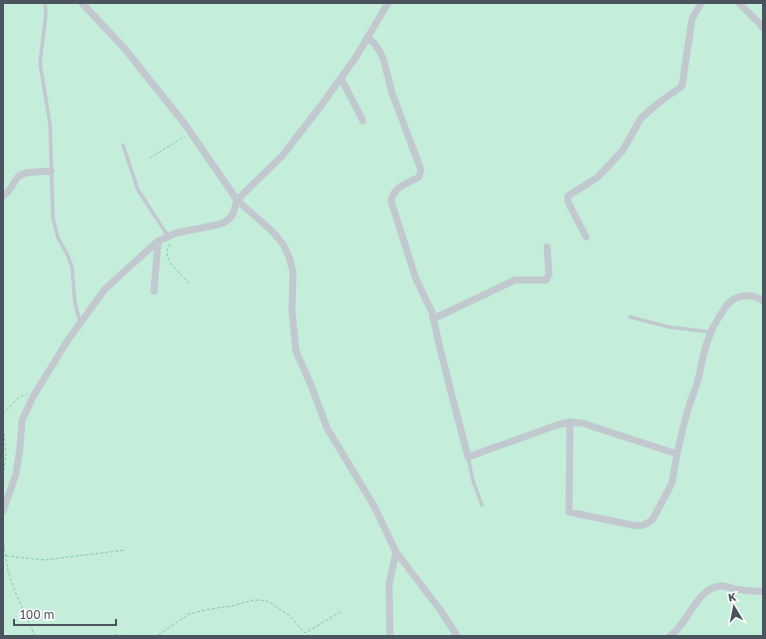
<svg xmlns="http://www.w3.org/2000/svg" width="766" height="639" font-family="'Golos Text',sans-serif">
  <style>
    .green { fill: #c4eed9 }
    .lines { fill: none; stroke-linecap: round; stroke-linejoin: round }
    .path { stroke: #7ecaad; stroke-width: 1; stroke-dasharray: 3 2; stroke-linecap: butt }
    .lane { stroke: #c1c8d0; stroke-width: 3.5 }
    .street { stroke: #c1c8d0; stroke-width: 7 }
  </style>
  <rect width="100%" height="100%" fill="#f4f2f2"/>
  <path class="green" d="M3,3H763V636H3Z"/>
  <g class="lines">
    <path class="path" d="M150,158L185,136
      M170,244C159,258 181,274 190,284
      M3,414L19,397L27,394
      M3,423L6,455L3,477
      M3,539L8,571L16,594L35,636
      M6,556L45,560L125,550
      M110,636L116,635L128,636
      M154,636L160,634L189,614L210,609L232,606L253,600H261L269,602L289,615L305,633L342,611"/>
    <path class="lane" d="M45,3L46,13L40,63L50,124L53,218L58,238L67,254L72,267L75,303L80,322
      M123,145L138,190L168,236
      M630,317L669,327L710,332
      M468,457L473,481L482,505"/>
    <path class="street" d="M82,3L125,49L184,123L237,200L273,232L283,244L289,257L293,271L292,311L296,351L311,385L327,428L374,506L396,552L441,611L457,636
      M739,3L759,23L763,28
      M367,38L374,43L379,50L383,58L392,93L421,170L419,177C408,183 393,187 391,201L416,279L432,312L441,353L468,457L557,425L570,422L582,423L677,454C681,438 684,422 689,406C691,399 695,391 697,383C704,357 704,341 719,317C725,307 730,298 743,296C751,295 757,296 763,301
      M341,78L363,121
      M3,196C11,191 12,185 17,178C24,170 41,172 51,171
      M586,237L568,202V196L598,177L623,150L641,118L657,104L682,86L692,19L701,3
      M154,291L158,241
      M433,319L515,280H546L549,275L547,247
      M570,422L569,512L632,525C641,527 646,525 653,519L672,483L677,454
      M3,511L16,474L20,447L22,420L34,395L68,340L105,289L158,241L176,233L216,225L223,223L229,219L233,214L237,200L282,156L320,107L356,57L388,3
      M390,636L389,584L396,552
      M670,636C688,625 695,589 720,586C725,585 730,588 735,589C745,590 753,592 763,591"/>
  </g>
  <rect width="766" height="639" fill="none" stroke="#4b535f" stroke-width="8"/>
  <g transform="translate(734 607) rotate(350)" stroke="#ffffff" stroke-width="3" paint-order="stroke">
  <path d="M0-3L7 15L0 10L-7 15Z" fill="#4b535f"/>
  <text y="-6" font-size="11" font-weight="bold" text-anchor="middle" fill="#4b535f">K</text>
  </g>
  <path d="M14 619v6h102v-6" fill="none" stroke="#4b535f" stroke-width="2"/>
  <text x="20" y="619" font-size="12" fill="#4b535f" stroke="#ffffff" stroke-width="3" paint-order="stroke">100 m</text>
</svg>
